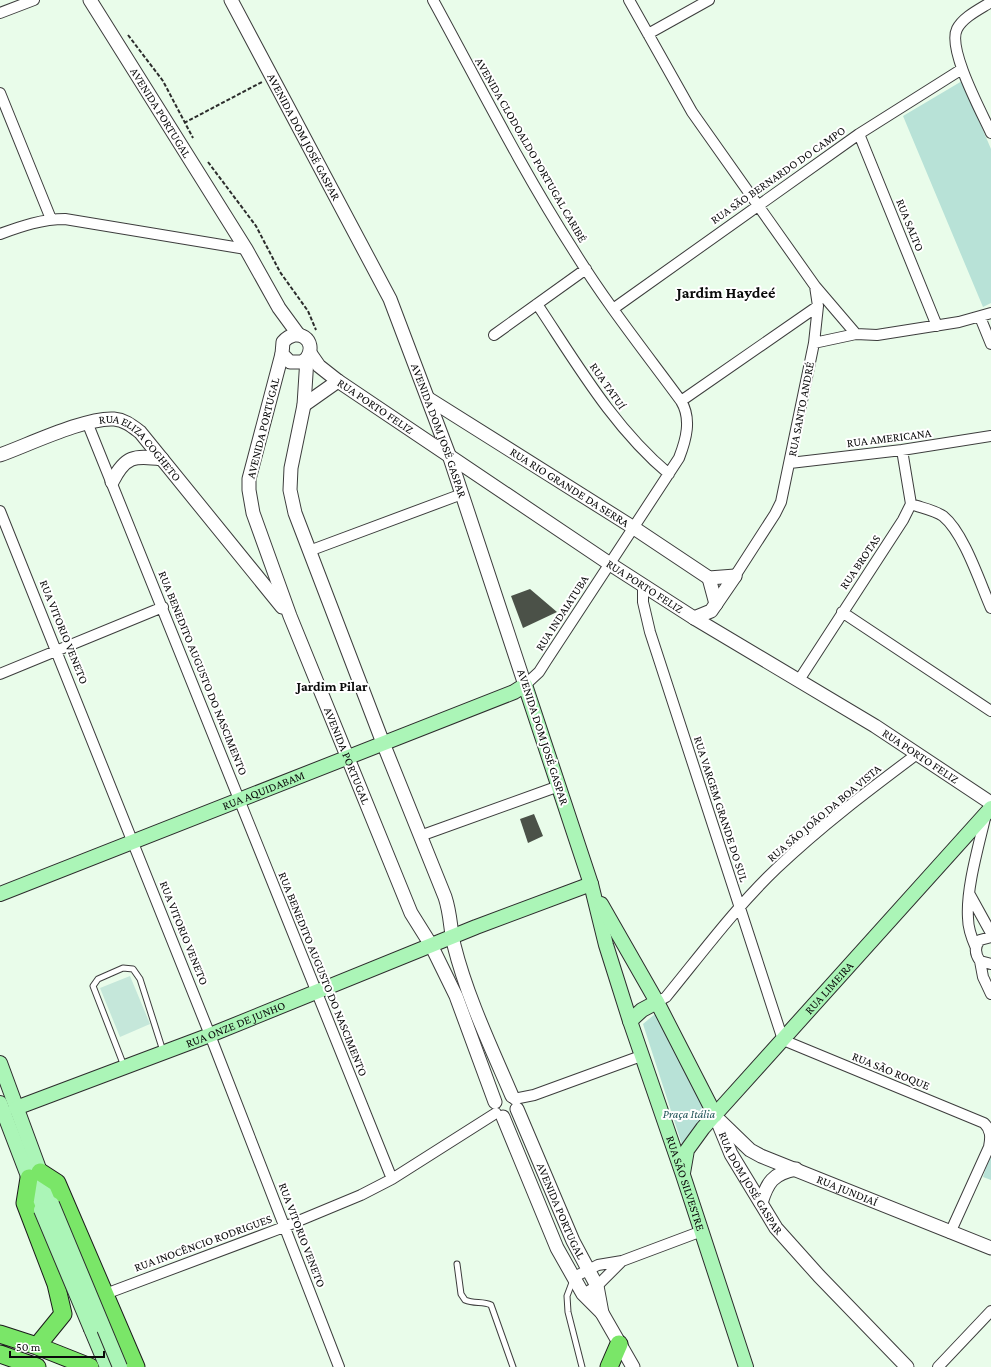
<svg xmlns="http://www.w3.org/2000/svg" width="991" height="1367" font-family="'Crimson Pro',serif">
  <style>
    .green { fill: #b8e2d7 }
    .pitch { fill: #c5e7da }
    .building { fill: #4b5148 }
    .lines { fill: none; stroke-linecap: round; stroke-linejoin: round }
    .service-casing { stroke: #3d3d3d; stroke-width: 7 }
    .minor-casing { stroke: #3d3d3d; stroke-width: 12 }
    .tertiary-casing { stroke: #3d3d3d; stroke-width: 15 }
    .secondary-casing { stroke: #2c2c2c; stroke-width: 16 }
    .trunk-casing { stroke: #1b1b1b; stroke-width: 19 }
    .path { stroke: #2c2c2c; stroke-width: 2; stroke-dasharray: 4 2; stroke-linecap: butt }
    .service { stroke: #fff; stroke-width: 5 }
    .minor { stroke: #fff; stroke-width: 10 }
    .tertiary { stroke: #fff; stroke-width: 13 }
    .secondary { stroke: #abf5b7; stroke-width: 14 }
    .trunk { stroke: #7ae668; stroke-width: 17 }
    .secondary-bridge-casing { stroke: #2c2c2c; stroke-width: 16; stroke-linecap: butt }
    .secondary-bridge { stroke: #abf5b7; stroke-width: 14 }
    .labels { text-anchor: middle; stroke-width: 4; stroke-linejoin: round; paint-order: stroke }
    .street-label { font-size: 12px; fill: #0a0a0a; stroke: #fff }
    .park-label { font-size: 12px; font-style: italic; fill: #235558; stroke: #fff }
    .quarter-label { font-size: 14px; font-weight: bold; fill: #0a0a0a; stroke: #fff }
    .district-label { font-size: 16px; font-weight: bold; fill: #0a0a0a; stroke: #fff }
  </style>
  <rect width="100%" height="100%" fill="#e9fcea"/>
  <path class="green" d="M962,81L991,149V303L983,307L903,116Z
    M655,1014L708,1116L683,1148L643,1024Z
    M991,1152V1180L983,1177Z"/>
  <path class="pitch" d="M130,976L150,1024L120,1037L100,988Z"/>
  <path class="building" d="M530,589L557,612L523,628L511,596Z
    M534,814L543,836L528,843L520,819Z"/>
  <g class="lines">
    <g class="service-casing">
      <path id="service" d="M124,1066L93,986L98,979L123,968L133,969L140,979L163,1051
        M457,1264L461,1294L465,1300C474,1304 483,1301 491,1305L513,1367
        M573,1280L567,1296L568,1312L582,1367"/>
    </g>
    <g class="minor-casing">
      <path id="minor" d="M433,0C479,84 522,170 574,251C606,303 645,352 681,401C692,419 686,440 679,458L546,661L539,672L525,685
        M629,0L692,112L815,286L818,306L814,343L781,502L775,514L735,576
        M991,2C980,9 963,17 957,29C947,49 982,113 991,133
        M0,13L34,0
        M648,34L709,0
        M0,93L51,219
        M859,134L937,326
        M0,234C22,226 42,219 65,219L246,249
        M815,286L856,334
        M537,304C577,364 613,427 669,474
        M613,309L859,134L962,69
        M980,317L991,344
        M494,335L586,269
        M814,343L856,334L877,335L959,322L991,313
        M681,401L818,306
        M87,422C190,673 288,927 392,1179
        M790,463L902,450L991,436
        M911,504C922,508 934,510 943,516C964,533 980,583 991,608
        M0,511L210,1035L339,1367
        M309,551L462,494
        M643,585V602L650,632L783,1040L984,1123C991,1130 991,1137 989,1147L950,1233
        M842,612L991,711
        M0,674L163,607
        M799,680L903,520L911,504L902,450
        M420,836L559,786
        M970,895L991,933
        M991,937L980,940C974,947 975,954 980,961L991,964
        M976,948C972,939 968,929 968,918C966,888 979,845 986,814
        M980,961L983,977L991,994
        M657,1002L666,997C702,953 736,907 777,868C821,826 869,790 917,754
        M514,1099L534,1095L641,1056
        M574,1277L598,1265L622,1261L702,1231
        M583,1294L597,1286L622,1261
        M100,1296L284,1227L361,1195L392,1179L496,1113
        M938,1367L991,1311"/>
    </g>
    <g class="tertiary-casing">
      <g id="tertiary">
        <path id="s1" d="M90,0L246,249L279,308L298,334"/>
        <path id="s2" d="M231,0L390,299L449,455L525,685"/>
        <path id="s3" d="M310,353L319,366L338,381L610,564L694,618L875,726L991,803"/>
        <path id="s4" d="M282,354L249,479V490L253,513L290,616L411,913L431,945L456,996L495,1102"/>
        <path d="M307,358L302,362H290L282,354L283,342C297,326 318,340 307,358L304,405L291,468L290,490L295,513L383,743L445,897C451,915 450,929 454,945C467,997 491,1047 512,1096"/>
        <path id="s5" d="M429,399L634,528L709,578L735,576"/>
        <path d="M304,405L338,381"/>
        <path id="s6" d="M0,455C28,445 86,417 114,419C125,420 132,426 140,432L282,607"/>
        <path d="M112,482C125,456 134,455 162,459"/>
        <path d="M709,578L716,604"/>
        <path d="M694,618L711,611L735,576"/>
        <path id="s7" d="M517,1109L573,1241L597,1286L602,1313"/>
        <path id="s8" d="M715,1115L731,1154L776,1228L819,1276L907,1367"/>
        <path d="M503,1117L557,1248L583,1294L602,1313L633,1367"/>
        <path id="s9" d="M720,1121L750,1150L761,1156L991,1248"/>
        <path d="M761,1203C767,1183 773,1173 796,1169"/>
      </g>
    </g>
    <g class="secondary-casing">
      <g id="secondary">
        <path id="s10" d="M0,894L514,692L525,685L591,884L606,945L630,1021L683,1175L746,1367"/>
        <path d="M601,904L657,1002L715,1115"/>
        <path d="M630,1021L642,1010L657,1002"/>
        <path d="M0,1063L52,1204"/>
        <path d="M0,1103L41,1210"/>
        <path id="s11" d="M16,1108L210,1035L476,927L591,884"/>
        <path id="s12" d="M683,1173L687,1150L703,1128L991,808"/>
        <path d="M91,1329L107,1367"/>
      </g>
    </g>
    <g class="trunk-casing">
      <path id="trunk" d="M40,1172L57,1183L136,1367
        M29,1178L25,1203L56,1284L63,1314L37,1346
        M0,1334L37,1346L90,1367
        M0,1354L37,1367
        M609,1367L619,1344"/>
    </g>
    <path class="path" d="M128,35L163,81L193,138
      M184,123L262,82
      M208,162L256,226L280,272L308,311L316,330"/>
    <use href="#service" class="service"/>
    <use href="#minor" class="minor"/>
    <use href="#tertiary" class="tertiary"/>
    <use href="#secondary" class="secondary"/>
    <use href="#trunk" class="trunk"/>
    <g class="secondary-bridge-casing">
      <path id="secondary-bridge" d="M52,1204L120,1367
        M41,1210L91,1329"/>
    </g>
    <use href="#secondary-bridge" class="secondary-bridge"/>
  </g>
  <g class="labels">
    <g class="street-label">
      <text dy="4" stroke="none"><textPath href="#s1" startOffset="133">AVENIDA PORTUGAL</textPath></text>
      <text dy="4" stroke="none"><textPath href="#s2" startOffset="155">AVENIDA DOM JOSÉ GASPAR</textPath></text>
      <text transform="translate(531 150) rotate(60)" y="4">AVENIDA CLODOALDO PORTUGAL CARIBÉ</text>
      <text transform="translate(778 175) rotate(-35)" y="4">RUA SÃO BERNARDO DO CAMPO</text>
      <text transform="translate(910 225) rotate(68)" y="4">RUA SALTO</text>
      <text transform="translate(608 386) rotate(55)" y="4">RUA TATUÍ</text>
      <text dy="4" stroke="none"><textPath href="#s3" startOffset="85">RUA PORTO FELIZ</textPath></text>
      <text transform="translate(801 409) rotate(-79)" y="4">RUA SANTO ANDRÉ</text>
      <text transform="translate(263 428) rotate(-76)" y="4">AVENIDA PORTUGAL</text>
      <text dy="4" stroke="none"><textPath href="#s2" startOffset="479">AVENIDA DOM JOSÉ GASPAR</textPath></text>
      <text transform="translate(889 438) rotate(-7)" y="4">RUA AMERICANA</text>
      <text dy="4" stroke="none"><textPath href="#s6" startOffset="158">RUA ELIZA COGHETO</textPath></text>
      <text dy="4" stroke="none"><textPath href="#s5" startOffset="166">RUA RIO GRANDE DA SERRA</textPath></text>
      <text transform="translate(860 562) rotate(-56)" y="4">RUA BROTAS</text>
      <text dy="4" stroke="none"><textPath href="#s3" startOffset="409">RUA PORTO FELIZ</textPath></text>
      <text transform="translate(562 613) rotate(-57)" y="4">RUA INDAIATUBA</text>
      <text transform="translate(64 632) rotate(68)" y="4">RUA VITORIO VENETO</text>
      <text transform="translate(203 673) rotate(68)" y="4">RUA BENEDITO AUGUSTO DO NASCIMENTO</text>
      <text transform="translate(543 737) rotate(72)" y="4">AVENIDA DOM JOSÉ GASPAR</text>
      <text dy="4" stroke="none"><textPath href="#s4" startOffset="424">AVENIDA PORTUGAL</textPath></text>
      <text dy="4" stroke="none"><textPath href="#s3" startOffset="733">RUA PORTO FELIZ</textPath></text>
      <text dy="4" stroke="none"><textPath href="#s10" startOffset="283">RUA AQUIDABAM</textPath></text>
      <text transform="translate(721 809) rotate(72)" y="4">RUA VARGEM GRANDE DO SUL</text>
      <text transform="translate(824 813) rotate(-40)" y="4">RUA SÃO JOÃO DA BOA VISTA</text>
      <text transform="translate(184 933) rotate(68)" y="4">RUA VITORIO VENETO</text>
      <text transform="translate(323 974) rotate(68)" y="4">RUA BENEDITO AUGUSTO DO NASCIMENTO</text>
      <text dy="4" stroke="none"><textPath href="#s12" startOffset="239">RUA LIMEIRA</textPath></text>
      <text dy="4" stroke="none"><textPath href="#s11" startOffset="235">RUA ONZE DE JUNHO</textPath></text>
      <text transform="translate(891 1071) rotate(22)" y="4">RUA SÃO ROQUE</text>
      <text dy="4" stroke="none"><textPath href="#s8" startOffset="77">RUA DOM JOSÉ GASPAR</textPath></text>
      <text dy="4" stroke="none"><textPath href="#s10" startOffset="1089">RUA SÃO SILVESTRE</textPath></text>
      <text dy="4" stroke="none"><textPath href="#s9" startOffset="147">RUA JUNDIAÍ</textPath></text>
      <text dy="4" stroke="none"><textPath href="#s7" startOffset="111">AVENIDA PORTUGAL</textPath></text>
      <text transform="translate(302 1235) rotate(69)" y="4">RUA VITORIO VENETO</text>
      <text transform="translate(203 1243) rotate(-20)" y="4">RUA INOCÊNCIO RODRIGUES</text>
    </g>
    <g class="park-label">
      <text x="689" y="1118">Praça Itália</text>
    </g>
    <g class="quarter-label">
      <text x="332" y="691">Jardim Pilar</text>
    </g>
    <g class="district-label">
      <text x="726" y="298">Jardim Haydeé</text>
    </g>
  </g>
  <path d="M10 1351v6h94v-6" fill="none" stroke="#0a0a0a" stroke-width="2"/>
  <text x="16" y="1351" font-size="12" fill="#0a0a0a" stroke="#ffffff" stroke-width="3" paint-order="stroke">50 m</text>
</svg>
